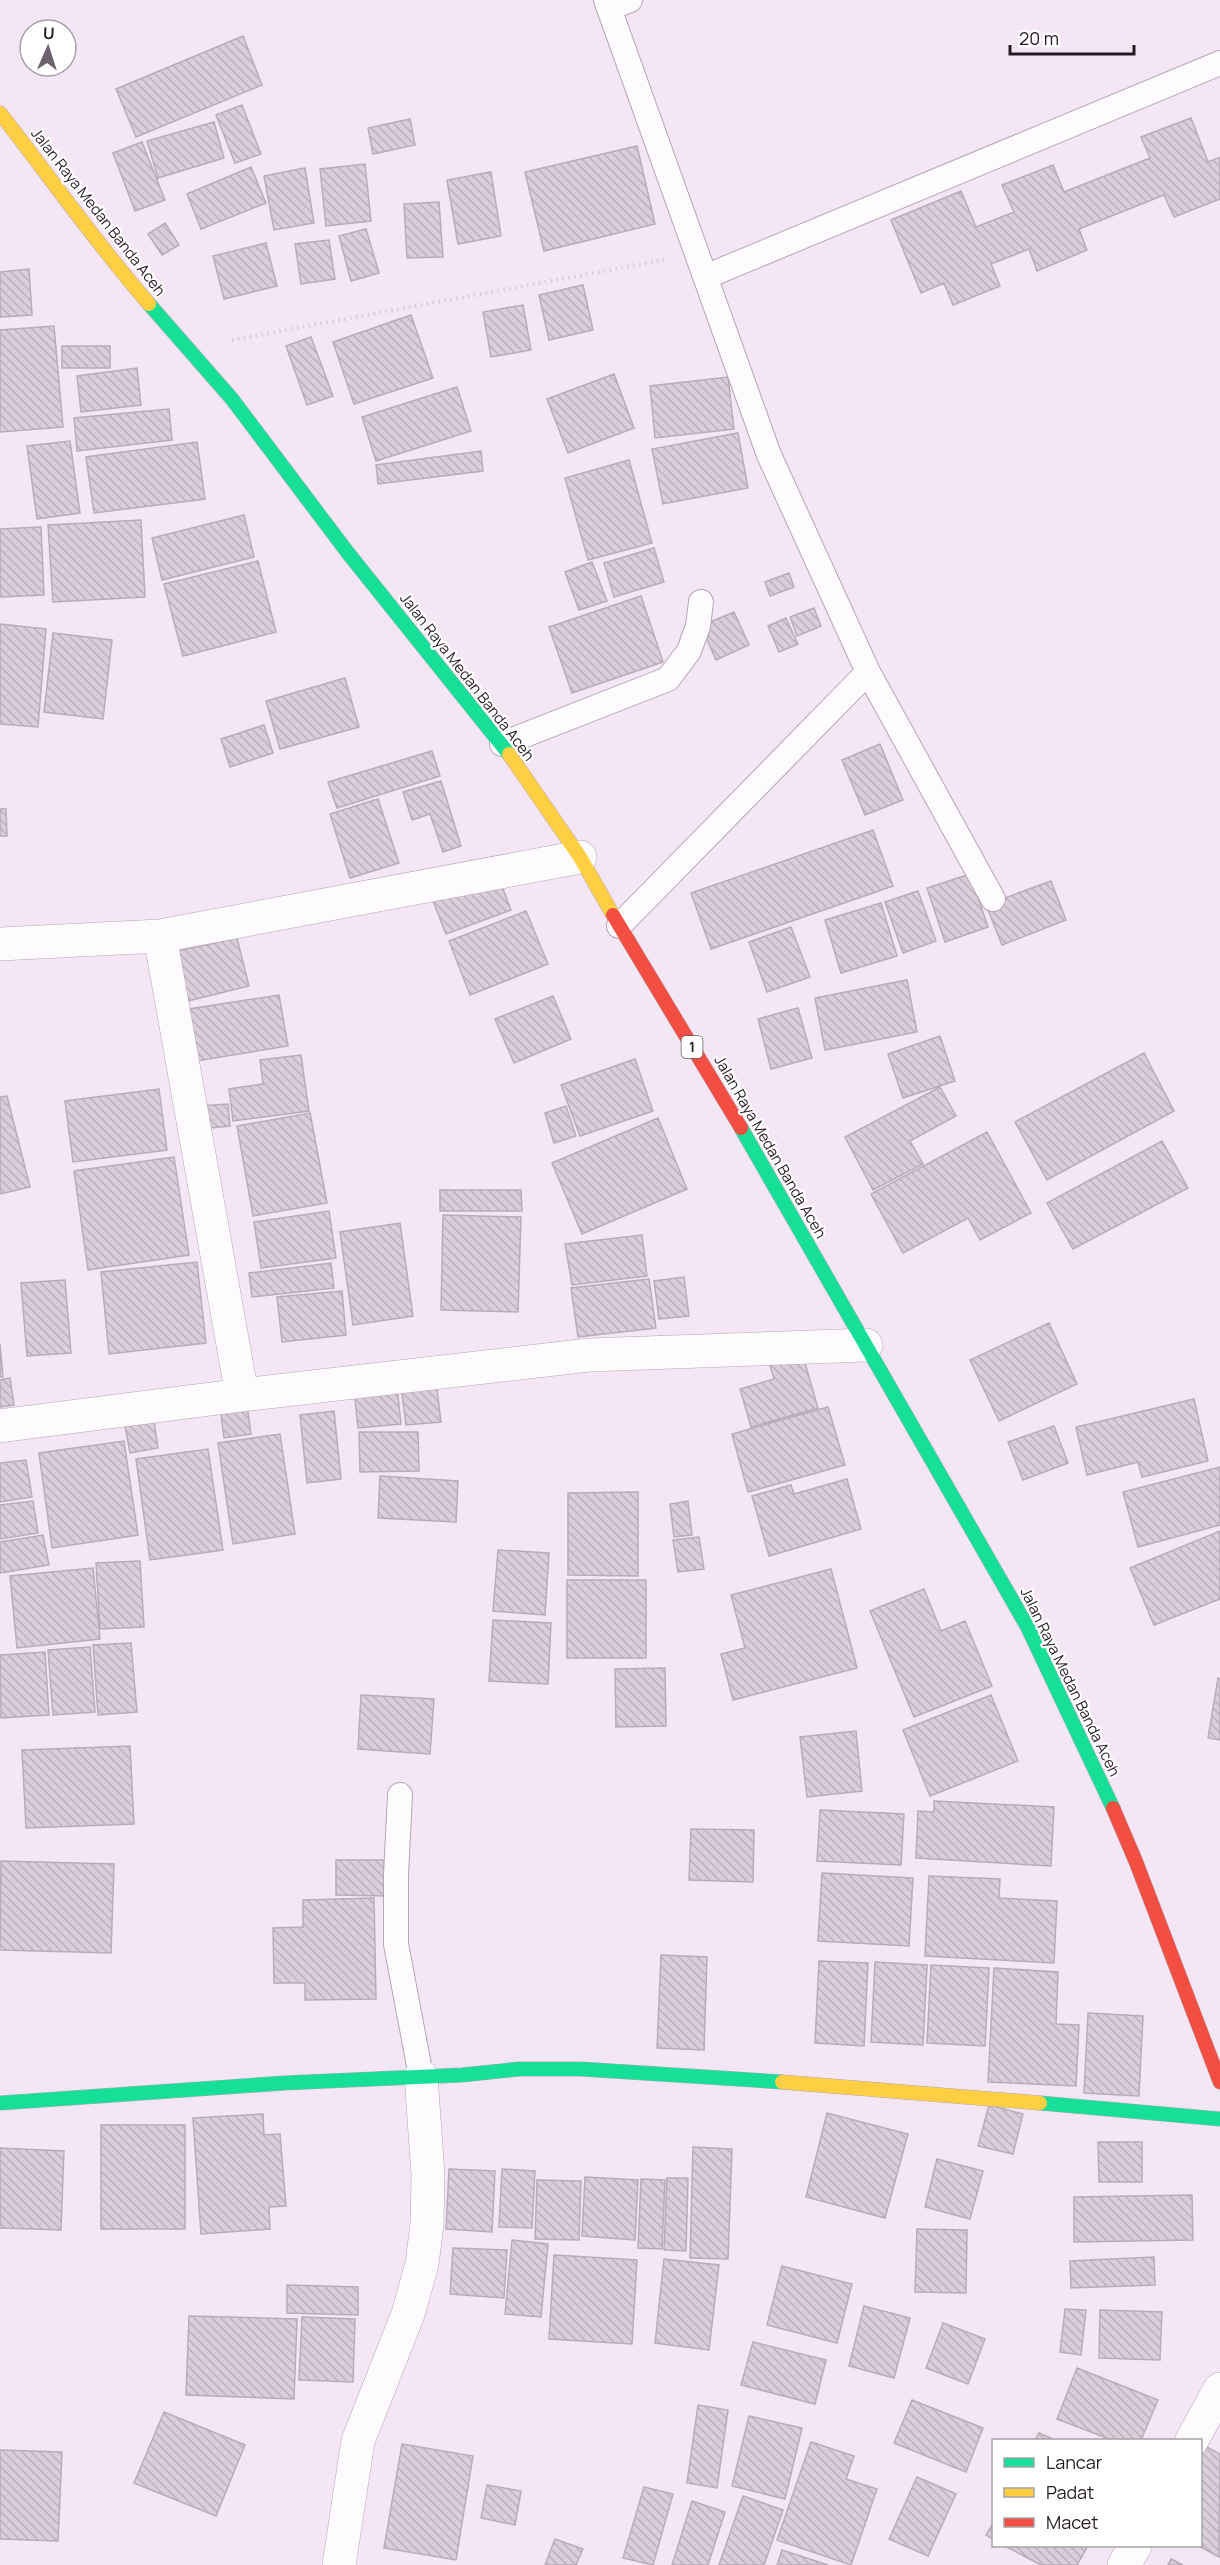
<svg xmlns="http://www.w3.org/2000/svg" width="1220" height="2565" font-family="Manrope,sans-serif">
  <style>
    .building { fill: url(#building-back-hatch); stroke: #b8acb9; stroke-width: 1.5 }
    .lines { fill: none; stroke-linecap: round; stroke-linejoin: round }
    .lane-casing { stroke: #b2a7b3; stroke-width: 26 }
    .street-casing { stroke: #b2a7b3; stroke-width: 34 }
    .fast-casing { stroke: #b2a7b3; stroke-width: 15 }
    .slow-casing { stroke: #b2a7b3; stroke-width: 15 }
    .jam-casing { stroke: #b2a7b3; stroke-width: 15 }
    .path { stroke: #d3ced3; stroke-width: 4; stroke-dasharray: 1.5 4.5; stroke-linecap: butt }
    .lane { stroke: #fefbfe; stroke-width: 24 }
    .street { stroke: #fefbfe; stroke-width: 33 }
    .fast { stroke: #16e098; stroke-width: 14 }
    .slow { stroke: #ffcf43; stroke-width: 14 }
    .jam { stroke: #f24e42; stroke-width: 14 }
    .labels { text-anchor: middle; stroke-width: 4.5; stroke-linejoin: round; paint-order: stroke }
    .shield { fill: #fff; stroke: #665f66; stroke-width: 1.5 }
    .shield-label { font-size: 14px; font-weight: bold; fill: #241a24 }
    .street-label { font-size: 15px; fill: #241a24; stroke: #fff }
  </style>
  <defs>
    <pattern id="building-back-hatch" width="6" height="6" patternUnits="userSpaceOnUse" patternTransform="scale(1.5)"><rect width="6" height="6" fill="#daceda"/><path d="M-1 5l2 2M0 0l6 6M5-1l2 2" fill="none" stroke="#bbb0bb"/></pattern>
  </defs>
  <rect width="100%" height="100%" fill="#f5e6f6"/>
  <path class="building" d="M243,36L262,85L136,137L116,89Z
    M242,105L261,154L235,163L216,115Z
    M1191,118L1208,162L1220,157V199L1174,217L1164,195L1079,229L1087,250L1037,271L1029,249L991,264L1000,286L953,305L944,283L921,293L891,220L961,191L976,227L1014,212L1002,185L1053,165L1064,192L1150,158L1141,137Z
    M410,119L415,145L373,154L368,128Z
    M214,122L224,158L158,178L147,141Z
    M142,142L165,200L135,211L113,153Z
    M637,146L655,224L544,251L525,172Z
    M365,164L371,221L326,226L320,169Z
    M251,167L266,203L201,229L187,194Z
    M305,168L314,223L274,230L264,176Z
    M491,172L501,236L458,244L447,180Z
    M439,202L443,257L407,258L404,204Z
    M165,223L179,245L162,255L148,234Z
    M366,229L379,273L351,281L339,236Z
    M329,240L335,279L301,284L295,244Z
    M266,243L277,286L224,299L213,256Z
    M29,269L32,315L0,317V272Z
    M583,285L593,330L549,340L539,295Z
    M523,305L531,350L491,357L483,312Z
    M411,315L433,378L354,404L333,342Z
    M54,326L63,427L0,432V330Z
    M311,337L333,396L307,405L286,346Z
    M62,346H110V368H62Z
    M137,368L141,405L81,412L77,376Z
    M614,374L634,428L568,453L547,399Z
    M728,377L734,429L655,438L650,386Z
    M457,387L471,431L376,461L362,417Z
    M169,409L172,440L77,451L74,418Z
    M738,433L748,488L663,504L652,449Z
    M70,441L80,513L37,519L27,446Z
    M197,442L205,499L94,513L86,457Z
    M481,451L483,471L378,484L376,465Z
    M629,460L652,543L588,560L565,478Z
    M244,515L254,557L162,580L152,538Z
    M141,520L145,597L53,602L48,525Z
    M41,527L44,595L0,597V529Z
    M654,548L664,582L614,597L604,563Z
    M258,561L276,632L183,656L164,584Z
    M592,562L607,601L579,610L565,572Z
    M789,573L794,587L770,596L765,582Z
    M641,596L663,662L572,693L549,627Z
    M814,608L821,626L797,636L790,617Z
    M734,612L749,645L716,660L701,626Z
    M786,618L798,644L779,652L768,626Z
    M0,624L46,629L38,727L0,724Z
    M53,633L112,640L103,719L44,712Z
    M345,678L359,727L280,749L266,701Z
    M264,725L273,753L230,767L221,739Z
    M880,744L903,800L865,815L842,760Z
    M432,751L440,776L337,808L328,782Z
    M441,781L461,846L443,852L430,814L412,820L403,792Z
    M378,799L399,863L350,878L330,814Z
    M0,809H6L7,836H0Z
    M873,830L893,886L711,949L691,893Z
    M970,874L988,927L945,942L927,888Z
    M498,876L511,910L446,934L433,901Z
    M1051,881L1066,920L1002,945L986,905Z
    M918,891L936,941L903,953L885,902Z
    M881,903L897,956L841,973L825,920Z
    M526,911L548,964L470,995L449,941Z
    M791,927L810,977L767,992L749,942Z
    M237,938L249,986L184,1002L173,952Z
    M907,980L917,1032L825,1050L815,998Z
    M279,995L288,1046L197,1061L189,1009Z
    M553,996L571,1039L514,1063L495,1019Z
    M798,1008L812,1058L771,1069L758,1019Z
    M940,1036L955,1081L903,1098L888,1054Z
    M1144,1053L1174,1111L1047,1180L1015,1122Z
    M301,1055L309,1111L233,1121L229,1089L263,1084L260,1060Z
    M635,1059L653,1111L580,1136L561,1085Z
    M940,1087L956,1116L910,1141L923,1164L873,1190L845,1137Z
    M159,1089L167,1150L73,1162L65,1101Z
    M7,1096L30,1187L0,1194V1097Z
    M228,1104L230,1126L200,1129L198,1106Z
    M566,1106L576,1136L554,1143L545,1113Z
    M310,1113L327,1203L253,1216L237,1126Z
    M658,1118L687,1189L582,1234L552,1163Z
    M987,1132L1031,1213L980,1240L968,1218L903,1253L871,1194Z
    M1162,1141L1188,1188L1073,1249L1047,1203Z
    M174,1157L189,1255L88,1270L74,1171Z
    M440,1190H521L522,1211H440Z
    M329,1211L336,1258L261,1268L254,1222Z
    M443,1215L521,1217L518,1312L441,1310Z
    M400,1223L413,1316L353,1325L340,1232Z
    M642,1235L647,1276L572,1285L565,1244Z
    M197,1262L206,1343L109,1354L101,1272Z
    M331,1263L334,1288L252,1297L249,1273Z
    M684,1277L689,1316L659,1319L654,1281Z
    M649,1279L656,1328L578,1337L571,1288Z
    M65,1280L71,1353L27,1356L21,1283Z
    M342,1291L346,1335L282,1342L277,1297Z
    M1049,1323L1077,1384L999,1421L970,1360Z
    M0,1344L3,1377H0Z
    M801,1349L818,1408L751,1427L740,1389L774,1379L768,1358Z
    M10,1378L14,1405L0,1407V1380Z
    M436,1381L441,1422L406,1425L401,1385Z
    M397,1386L401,1424L358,1428L354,1390Z
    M1194,1399L1208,1461L1142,1477L1138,1462L1087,1475L1076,1427Z
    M247,1405L251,1434L224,1438L220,1407Z
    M828,1407L845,1465L748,1492L732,1434Z
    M334,1411L341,1479L307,1483L300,1415Z
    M154,1421L158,1448L130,1453L125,1426Z
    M1054,1426L1068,1463L1023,1480L1008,1442Z
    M359,1432H418L419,1471L360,1472Z
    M280,1434L295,1534L233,1544L218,1443Z
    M124,1441L138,1535L52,1548L39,1453Z
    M208,1449L223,1550L150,1560L136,1459Z
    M26,1460L32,1497L0,1502V1463Z
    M1220,1467V1525L1138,1547L1123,1492Z
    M380,1476L458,1481L456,1522L378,1518Z
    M847,1479L861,1529L769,1556L752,1496L791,1485L794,1494Z
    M638,1492V1576L568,1575V1493Z
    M33,1501L38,1533L0,1539V1505Z
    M688,1501L692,1535L674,1537L670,1504Z
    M1220,1531V1599L1154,1625L1130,1568Z
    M43,1535L49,1565L0,1573V1542Z
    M699,1537L704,1569L678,1572L673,1540Z
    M498,1550L549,1553L545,1615L493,1611Z
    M140,1561L144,1627L100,1629L96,1563Z
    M93,1568L100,1639L17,1648L10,1576Z
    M831,1569L857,1668L733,1700L721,1654L745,1648L731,1595Z
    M567,1580H646V1658H567Z
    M924,1589L941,1631L965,1621L992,1686L914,1717L870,1611Z
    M493,1620L551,1623L548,1684L489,1681Z
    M131,1643L137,1712L98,1715L93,1645Z
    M90,1647L95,1712L53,1715L48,1650Z
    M45,1652L49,1715L1,1718L0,1655Z
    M665,1668L666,1726L616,1727L615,1669Z
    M1218,1678L1220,1679V1740L1208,1738Z
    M361,1695L434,1699L430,1754L358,1749Z
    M991,1695L1018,1761L930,1796L903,1730Z
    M856,1731L862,1791L807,1797L800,1737Z
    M130,1746L134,1824L26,1828L22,1750Z
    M934,1801L1054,1807L1051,1866L916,1858L918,1811L934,1812Z
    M820,1810L904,1814L901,1865L817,1861Z
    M691,1829L754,1830L753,1882L689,1880Z
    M336,1860H384V1896L336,1895Z
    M1,1861L114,1864L111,1953L0,1950Z
    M822,1873L913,1878L909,1946L818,1941Z
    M929,1876L1000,1879L999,1898L1057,1901L1054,1963L925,1956Z
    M374,1898L376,1999L305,2000V1983H274L273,1928L303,1927V1900Z
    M661,1955L707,1957L704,2050L657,2048Z
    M819,1961L868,1963L864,2046L815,2043Z
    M875,1962L927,1965L923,2045L871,2042Z
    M931,1965L989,1968L985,2046L927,2043Z
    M994,1968L1058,1972L1056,2024L1079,2025L1076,2086L988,2082Z
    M1088,2013L1143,2016L1139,2096L1084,2093Z
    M989,2105L1023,2114L1013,2154L978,2146Z
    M827,2113L908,2134L885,2218L806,2197Z
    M263,2114L264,2135L280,2134L286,2206L269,2207L270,2229L201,2234L193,2118Z
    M101,2125H185V2229H101Z
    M1098,2142H1142V2182H1099Z
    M693,2147L732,2149L728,2259L690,2258Z
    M0,2148L64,2151L61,2230L0,2228Z
    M937,2159L983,2171L970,2219L925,2207Z
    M449,2169L495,2171L492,2232L446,2229Z
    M502,2169L535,2171L532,2228L499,2227Z
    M585,2177L638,2180L635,2240L582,2236Z
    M667,2178H688L686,2251L664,2250Z
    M641,2179L665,2180L662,2249L638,2248Z
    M537,2180L581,2181L579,2240L535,2239Z
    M1192,2195L1193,2240L1074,2242V2197Z
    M917,2229L967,2230L966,2293L915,2292Z
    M512,2240L548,2244L541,2317L505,2314Z
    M453,2248L507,2250L504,2298L450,2294Z
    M554,2255L637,2260L632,2344L549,2339Z
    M1154,2257L1155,2285L1071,2288L1070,2261Z
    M664,2259L719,2265L709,2350L655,2343Z
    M782,2266L852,2284L837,2343L767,2325Z
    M287,2285L358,2287V2315L287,2313Z
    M864,2306L910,2318L894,2378L849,2366Z
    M1065,2309L1086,2310L1081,2355L1060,2352Z
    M1100,2310L1162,2312L1160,2360L1099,2358Z
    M189,2316L297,2319L294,2399L186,2395Z
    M302,2317L355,2319L353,2382L299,2380Z
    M943,2323L985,2339L968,2384L926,2368Z
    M753,2342L826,2360L815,2404L741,2385Z
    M1077,2368L1158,2400L1141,2440H1112L1057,2419Z
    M912,2400L983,2428L966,2472L894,2443Z
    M698,2405L728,2410L717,2488L687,2483Z
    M164,2412L245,2445L216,2516L134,2483Z
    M749,2416L802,2428L785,2499L732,2486Z
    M1039,2433L1055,2440H1035Z
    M811,2442L854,2456L846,2479L877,2489L851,2565L777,2540Z
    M1200,2443L1220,2454L1219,2557L1199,2546Z
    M402,2444L473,2456L456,2560L384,2548Z
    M0,2450L62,2452L58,2541L0,2539Z
    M917,2477L956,2494L928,2556L889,2539Z
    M487,2485L521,2491L515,2525L481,2518Z
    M644,2487L673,2494L653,2565L623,2558Z
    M743,2496L783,2510L764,2565H719Z
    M692,2501L725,2512L708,2565H672Z
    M994,2522V2540L986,2535Z
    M555,2539L583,2549L576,2565H545Z
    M1005,2546H1088L1077,2565H1041Z
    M782,2550L828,2565H777Z
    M1171,2559L1183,2565H1168Z"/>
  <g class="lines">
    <g class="lane-casing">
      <path id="lane" d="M606,0L769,455L868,672L993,899
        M609,8L630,0
        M705,277L1220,63
        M502,744L668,679L689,651L698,626L701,602
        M619,926L868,672
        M400,1795L396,1875V1944L421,2076"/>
    </g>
    <g class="street-casing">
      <path id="street" d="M160,936L242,1395
        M0,944L160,936L580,857
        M0,1426L242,1395L589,1355L866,1345
        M1192,2440L1220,2389
        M339,2565L358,2441L408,2314L422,2264L427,2224L428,2175L421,2076
        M1124,2565L1135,2546"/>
    </g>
    <g class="fast-casing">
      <path id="fast" d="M149,304L232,399L348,553L509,754
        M741,1128L1027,1626L1113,1808
        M0,2103L284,2083L462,2075L519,2069H581L782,2082
        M1040,2103L1220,2119"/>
    </g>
    <g class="slow-casing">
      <path id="slow" d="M0,113C50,177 96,243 149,304
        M509,754L580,857L613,915
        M782,2082L1040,2103"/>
    </g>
    <g class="jam-casing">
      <path id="jam" d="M613,915L741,1128
        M1113,1808L1136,1862L1220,2082"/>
    </g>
    <path class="path" d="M232,340L664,260"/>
    <use href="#lane" class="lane"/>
    <use href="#street" class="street"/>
    <use href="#fast" class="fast"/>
    <use href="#slow" class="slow"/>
    <use href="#jam" class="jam"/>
  </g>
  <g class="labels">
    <rect class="shield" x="681.5" y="1036" width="21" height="22" rx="4.5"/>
    <g class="shield-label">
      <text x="692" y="1052">1</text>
    </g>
    <g class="street-label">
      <text transform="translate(98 212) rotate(52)" y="5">Jalan Raya Medan Banda Aceh</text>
      <text transform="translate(467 677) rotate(52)" y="5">Jalan Raya Medan Banda Aceh</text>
      <text transform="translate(770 1147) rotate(60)" y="5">Jalan Raya Medan Banda Aceh</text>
      <text transform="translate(1070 1682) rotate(64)" y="5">Jalan Raya Medan Banda Aceh</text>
    </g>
  </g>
  <rect x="992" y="2439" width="210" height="108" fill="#ffffff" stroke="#a7a3a7" stroke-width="1.5"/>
  <rect x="1004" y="2458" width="30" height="9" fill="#16e098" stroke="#a7a3a7" stroke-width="1.5"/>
  <text x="1046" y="2469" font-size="18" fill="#241a24">Lancar</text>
  <rect x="1004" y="2488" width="30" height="9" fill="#ffcf43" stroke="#a7a3a7" stroke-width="1.5"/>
  <text x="1046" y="2499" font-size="18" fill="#241a24">Padat</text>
  <rect x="1004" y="2518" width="30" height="9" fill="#f24e42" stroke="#a7a3a7" stroke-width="1.5"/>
  <text x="1046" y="2529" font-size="18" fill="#241a24">Macet</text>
  <g transform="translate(48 48) rotate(3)"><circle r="28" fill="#ffffff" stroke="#a7a3a7" stroke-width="1.5"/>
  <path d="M0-4.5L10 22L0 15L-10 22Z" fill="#6d616e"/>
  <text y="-9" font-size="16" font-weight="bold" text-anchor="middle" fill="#241a24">U</text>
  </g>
  <path d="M1010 45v9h124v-9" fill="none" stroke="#241a24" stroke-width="3"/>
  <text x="1019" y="45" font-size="18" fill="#241a24" stroke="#ffffff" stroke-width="4.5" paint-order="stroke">20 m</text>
</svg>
